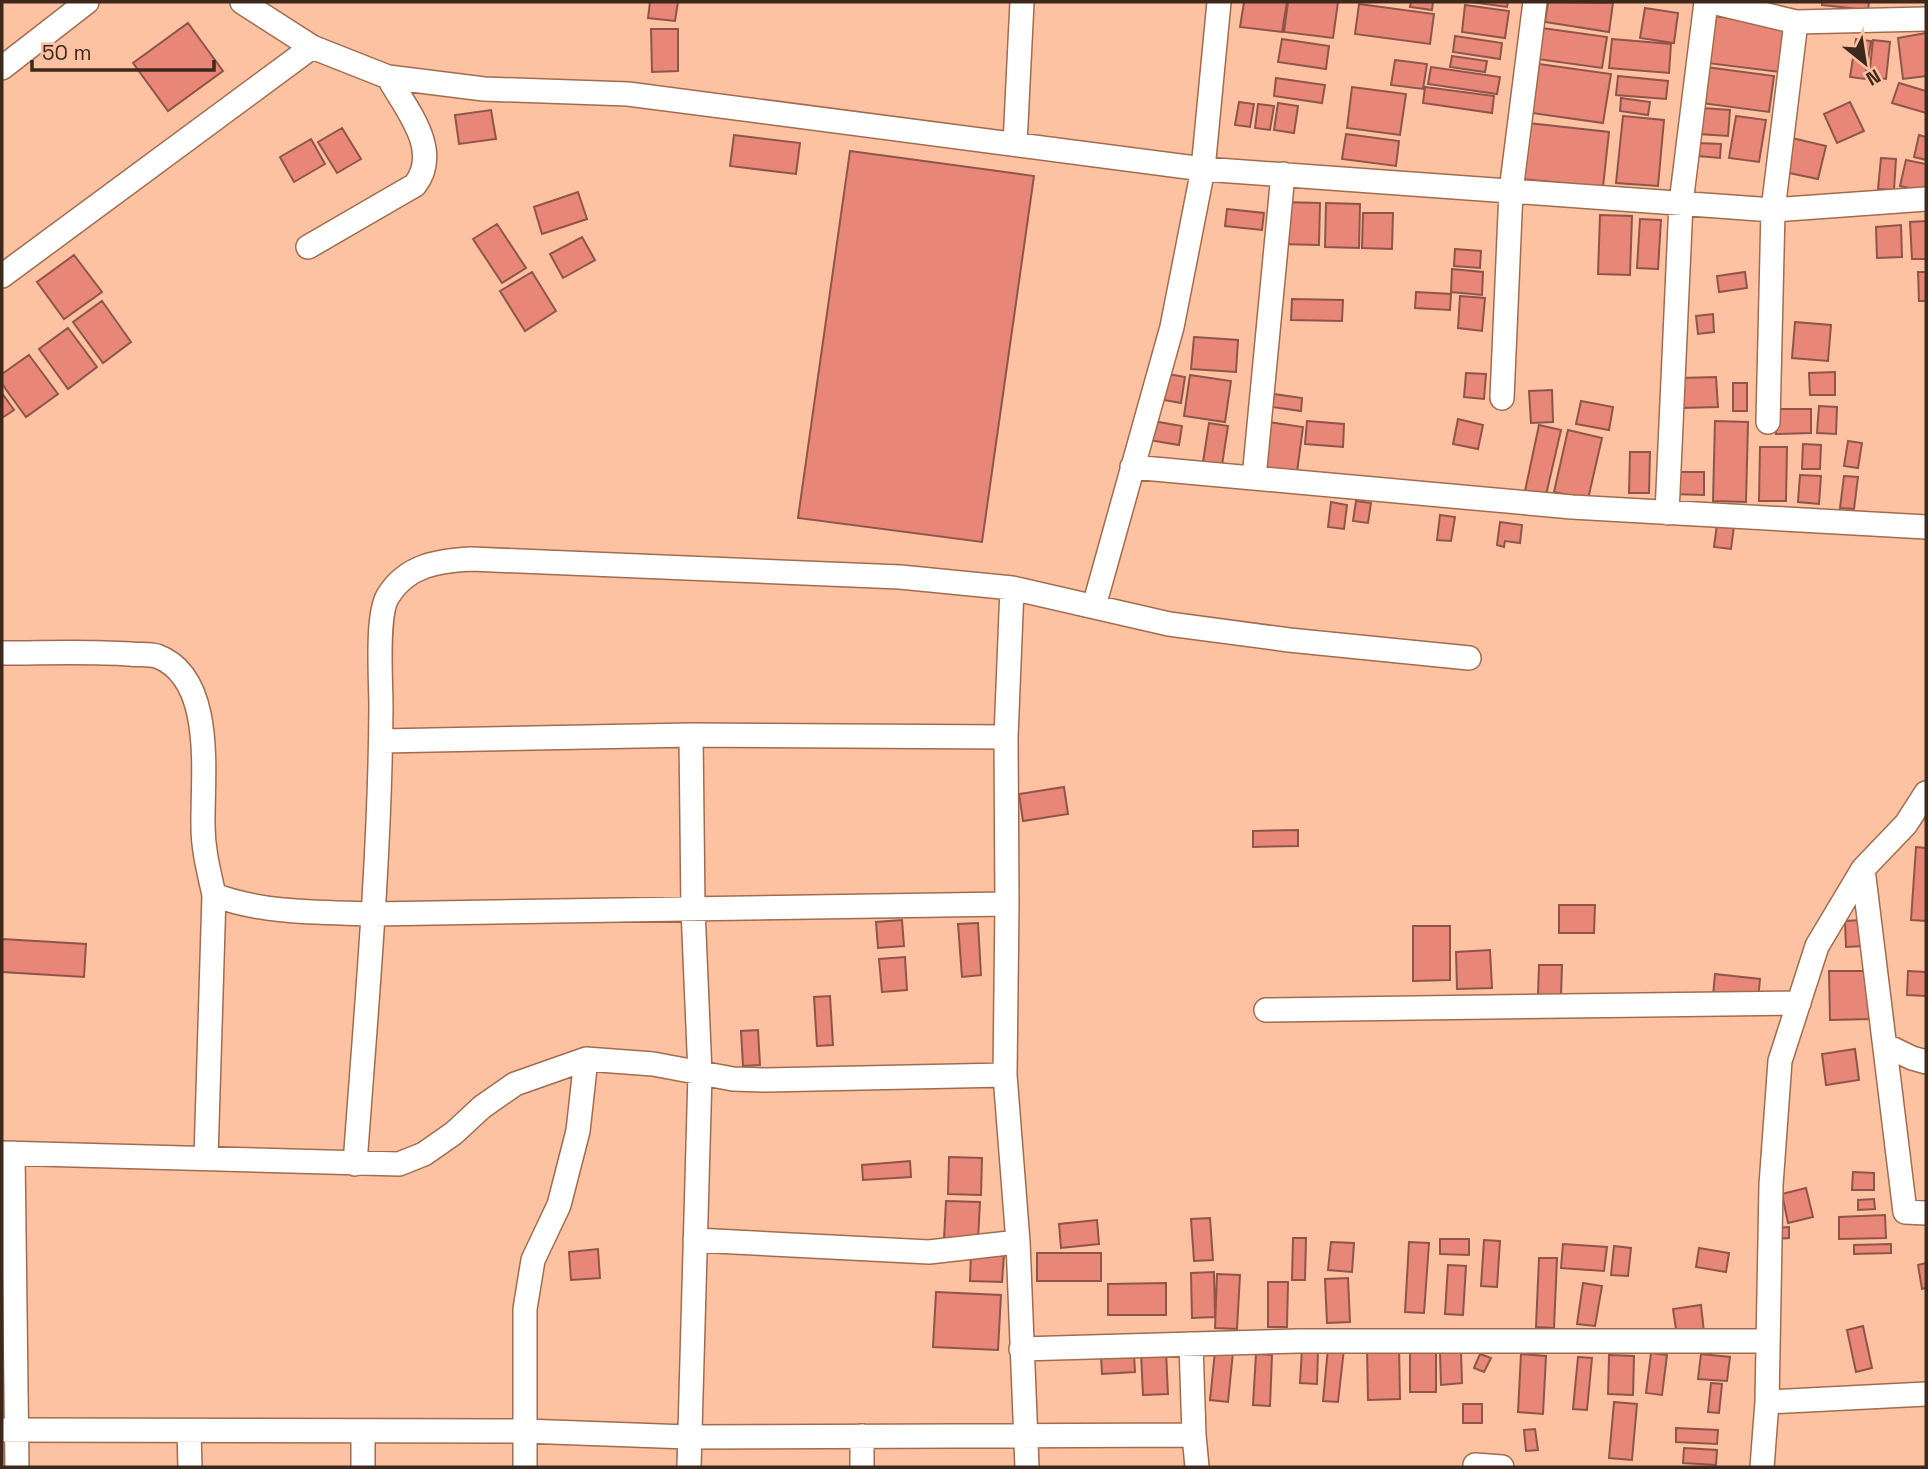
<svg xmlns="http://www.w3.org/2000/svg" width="1928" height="1469" font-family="'Space Grotesk',sans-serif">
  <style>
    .building { fill: #e88777; stroke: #8f554b; stroke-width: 2 }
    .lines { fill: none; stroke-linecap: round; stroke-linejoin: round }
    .minor-casing { stroke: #a16c4e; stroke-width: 26 }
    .minor { stroke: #fff; stroke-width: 23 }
  </style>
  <rect width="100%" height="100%" fill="#fcc2a2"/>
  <path class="building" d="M650,2H678L675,21L648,18Z
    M1244,2H1287L1282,32L1240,27Z
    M1288,2H1338L1333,38L1284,32Z
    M1411,2H1433L1432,10L1410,7Z
    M1471,2H1508L1507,7Z
    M1548,2L1613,3L1609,32L1545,22Z
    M1822,2H1869L1868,10L1822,5Z
    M1359,4L1434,14L1430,44L1355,34Z
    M1465,5L1509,11L1505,38L1462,32Z
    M1645,8L1678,13L1674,43L1640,38Z
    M1713,16L1786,25L1780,72L1707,63Z
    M188,23L223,71L168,111L133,63Z
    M1542,28L1607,37L1602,68L1537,59Z
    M651,29H678V71L652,72Z
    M1926,33V76L1903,79L1898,38Z
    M1455,36L1502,43L1500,59L1453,52Z
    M1282,39L1329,46L1326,69L1278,62Z
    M1612,39L1671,44L1669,73L1609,68Z
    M1856,39L1871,41L1865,79L1850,77Z
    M1873,40L1890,42L1886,79L1869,77Z
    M1452,56L1487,61L1485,72L1450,67Z
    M1395,60L1427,64L1423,89L1391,85Z
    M1539,64L1611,74L1603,123L1532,113Z
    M1431,67L1500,77L1497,94L1428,84Z
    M1706,67L1774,76L1769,112L1701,103Z
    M1618,76L1668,81L1666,99L1616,95Z
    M1276,78L1325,85L1322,103L1274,96Z
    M1899,83L1926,91V113L1892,103Z
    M1352,87L1406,94L1400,135L1347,128Z
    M1425,87L1494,96L1492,113L1423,103Z
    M1621,98L1650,102L1648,115L1620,111Z
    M1239,102L1254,104L1250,127L1235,125Z
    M1850,102L1864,131L1837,143L1824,114Z
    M1278,103L1298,106L1294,133L1274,130Z
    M1258,104L1274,106L1270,130L1255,128Z
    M1702,108L1730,110L1728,136L1699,134Z
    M491,110L496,139L459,144L455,115Z
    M1623,116L1664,120L1658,186L1616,183Z
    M1736,116L1766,120L1759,162L1729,158Z
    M1528,123L1609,132L1603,187L1522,179Z
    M342,128L361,159L337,173L318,142Z
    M1346,134L1399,141L1396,166L1342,159Z
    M734,135L800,143L796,174L730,166Z
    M1919,135L1926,137V160L1914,157Z
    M1792,138L1826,146L1818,179L1784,172Z
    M311,139L325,164L294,182L280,157Z
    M1699,143L1721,144L1720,158L1698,156Z
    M850,151L1034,176L982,542L798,518Z
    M1881,158L1896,159L1894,190L1878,189Z
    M1906,160L1926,164V192L1900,186Z
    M578,192L587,219L542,234L534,207Z
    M1281,202L1320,203L1319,245L1280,244Z
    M1326,203L1360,204L1359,248L1325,247Z
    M1227,209L1264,213L1262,230L1225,226Z
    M1363,213H1393L1392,249L1362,248Z
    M1600,215L1632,216L1630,275L1598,274Z
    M1640,219L1661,220L1658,269L1637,268Z
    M1926,221V259H1912L1910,222Z
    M497,224L526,268L502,283L473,239Z
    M1901,225L1902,257L1877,258L1876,227Z
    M582,237L595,260L563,278L550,254Z
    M1455,249L1481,251L1480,268L1454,266Z
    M74,255L102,292L64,319L37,282Z
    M1452,269L1483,272L1482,295L1451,292Z
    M532,272L556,311L525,331L500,291Z
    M1745,272L1747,288L1719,292L1717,276Z
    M1918,272H1926V301H1919Z
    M1416,292L1451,294L1450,310L1415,308Z
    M1460,296L1485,298L1482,331L1458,328Z
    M1292,299L1343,300L1342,321L1291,320Z
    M102,301L131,342L103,363L73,322Z
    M1713,314L1714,332L1698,334L1696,316Z
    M1795,322L1831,325L1828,361L1792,358Z
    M68,328L97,367L68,389L39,349Z
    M1194,337L1238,340L1236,372L1191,369Z
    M29,355L58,394L26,417L2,384V374Z
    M1835,372V395H1810L1809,373Z
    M1466,373L1486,374L1484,399L1464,397Z
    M1168,374L1185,377L1181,403L1164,400Z
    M1190,375L1231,381L1225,422L1184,416Z
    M1716,377L1718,407L1682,408L1681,378Z
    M1733,383H1747V411H1733Z
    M1552,390L1553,422L1531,423L1529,391Z
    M2,393L14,410L2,418Z
    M1274,394L1302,398L1301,411L1272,407Z
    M1581,401L1613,407L1609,430L1576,424Z
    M1819,406L1837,407L1836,434L1817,433Z
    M1776,409H1811V433L1776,434Z
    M1458,419L1483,425L1478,449L1453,444Z
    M1153,421L1182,426L1179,445L1149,440Z
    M1307,421L1344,424L1343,447L1305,444Z
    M1715,421L1748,422L1746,502L1713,501Z
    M1268,422L1303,427L1297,472L1262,467Z
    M1209,423L1228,426L1222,465L1203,462Z
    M1539,425L1561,430L1546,495L1525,491Z
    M1568,430L1602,438L1588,499L1554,492Z
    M1848,441L1862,443L1858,468L1844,466Z
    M1803,444L1821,445L1820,469H1802Z
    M1760,447H1787L1786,501H1759Z
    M1630,452H1650L1649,493H1629Z
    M1671,472H1704V495L1671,494Z
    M1800,475L1821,476L1819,504L1798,502Z
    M1844,476L1858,477L1854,509L1840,508Z
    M1356,501L1371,503L1368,523L1353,521Z
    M1331,502L1347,505L1344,529L1328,527Z
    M1440,515L1455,517L1451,541L1437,540Z
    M1500,522L1522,525L1520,543L1505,541L1504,547L1497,545Z
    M1717,524L1734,526L1731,549L1714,547Z
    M1064,787L1068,814L1023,821L1019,794Z
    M1298,830V846L1253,847V831Z
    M1916,847L1926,848V921L1911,920Z
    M1559,905H1595L1594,933H1559Z
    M902,920L904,946L878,948L876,922Z
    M1861,920L1863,946L1846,947L1845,921Z
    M978,923L981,975L962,977L958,924Z
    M1413,926H1450V980L1413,981Z
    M2,939L86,944L84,977L2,972Z
    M1490,950L1492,988L1457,989L1456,952Z
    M905,957L907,990L882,992L879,959Z
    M1539,965H1562L1561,996L1538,995Z
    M1829,971H1871L1872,1019L1830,1020Z
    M1908,971L1926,972V996L1907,995Z
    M1715,974L1760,979L1758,1000L1713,996Z
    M830,996L833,1045L817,1046L814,997Z
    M758,1030L760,1065L743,1066L741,1031Z
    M1855,1049L1859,1080L1826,1085L1822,1054Z
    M949,1157L982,1158L981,1195L948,1194Z
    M910,1161L911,1177L863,1180L862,1165Z
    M1853,1172L1874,1173V1190H1852Z
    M1806,1188L1813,1217L1788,1223L1782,1194Z
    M1874,1199L1875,1209L1858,1210V1200Z
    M946,1201L980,1202L978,1240L944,1239Z
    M1885,1215L1886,1238L1839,1239V1217Z
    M1210,1218L1213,1260L1194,1261L1191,1219Z
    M1097,1220L1099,1244L1061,1248L1059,1224Z
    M1789,1227V1238L1773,1239L1772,1228Z
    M1293,1238H1306L1305,1280H1292Z
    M1440,1239H1469V1255L1440,1254Z
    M1484,1240L1500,1241L1497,1287L1481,1286Z
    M1331,1242L1354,1243L1352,1272L1328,1270Z
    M1409,1242L1429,1243L1424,1313L1405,1312Z
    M1563,1244L1607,1247L1604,1271L1561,1268Z
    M1891,1244V1253L1854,1254V1245Z
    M1614,1246L1631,1248L1628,1276L1611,1275Z
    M1699,1248L1729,1253L1726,1272L1696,1267Z
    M598,1249L600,1278L571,1280L569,1252Z
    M971,1252L1004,1254L1002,1282L970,1281Z
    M1037,1253H1101V1281H1037Z
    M1539,1258H1557L1554,1328L1536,1327Z
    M1926,1263V1288L1922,1289L1918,1265Z
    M1448,1265L1466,1266L1463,1315L1445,1314Z
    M1214,1272L1215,1317L1192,1318L1191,1273Z
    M1217,1274L1240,1275L1237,1329L1215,1328Z
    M1348,1278L1350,1322L1327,1323L1325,1279Z
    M1268,1282H1288L1287,1327H1268Z
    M1166,1283V1315H1108V1284Z
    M1583,1283L1602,1286L1595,1326L1577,1324Z
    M936,1292L1001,1295L998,1350L933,1347Z
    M1701,1305L1704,1332L1677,1336L1673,1309Z
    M1863,1326L1872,1368L1856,1372L1847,1330Z
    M1399,1346L1400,1399L1368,1400L1367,1347Z
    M1328,1348L1344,1349L1338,1402L1323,1401Z
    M1302,1349L1318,1350L1317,1384L1300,1383Z
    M1410,1350H1436V1392H1410Z
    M1166,1351L1168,1394L1143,1395L1141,1353Z
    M1215,1351L1233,1352L1228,1402L1210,1400Z
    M1461,1352L1462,1383L1441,1385L1440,1353Z
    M1651,1353L1667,1355L1662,1395L1646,1393Z
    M1134,1354L1135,1372L1102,1374L1101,1356Z
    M1256,1354L1272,1355L1270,1406L1253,1405Z
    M1480,1354L1491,1358L1484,1372L1474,1368Z
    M1521,1354L1546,1356L1543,1414L1518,1412Z
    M1701,1354L1730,1357L1727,1381L1698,1379Z
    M1609,1355L1634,1356L1633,1395L1608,1394Z
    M1578,1357L1592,1358L1587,1410L1573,1409Z
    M1711,1383L1722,1384L1719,1413L1708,1412Z
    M1614,1402L1637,1404L1632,1460L1609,1458Z
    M1463,1404H1482V1423H1463Z
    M1676,1428L1718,1430L1717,1444L1676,1442Z
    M1535,1429L1538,1450L1526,1451L1524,1430Z
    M1684,1448L1717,1450L1716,1465L1683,1463Z"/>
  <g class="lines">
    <g class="minor-casing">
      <path id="minor" d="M242,2L312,47L388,77L484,89L628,94L1203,169L1773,210L1926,199
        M1712,2L1796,22
        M2,68L87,2
        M1015,144L1022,2
        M308,247L415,185C442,150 406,109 388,77
        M2,276L312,47
        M1502,398L1511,191L1535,2
        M1768,422L1773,210L1796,22L1926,19
        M1132,467L1572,507L1926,527
        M1254,478L1283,174
        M1667,513L1681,203L1706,2
        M1094,606L1172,327L1203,169L1219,2
        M2,653C44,653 88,651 130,654C139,655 149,654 157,656C216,678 202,777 203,826C203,850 209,872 214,895C265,914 320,912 373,914L1007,904L1005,1075L1018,1242L1027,1467
        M381,741L691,735L1006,737
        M1863,869L1905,1212L1926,1213
        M1007,904L1006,737L1012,588
        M1266,1010L1799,1003
        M1885,1045L1912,1058L1926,1062
        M2,1153L399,1164L424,1154L454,1133L482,1107L515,1084L586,1059L653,1064L733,1079L766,1080L1005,1075
        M13,1153L17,1467
        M206,1158L214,895
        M355,1164C366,1011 380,859 381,707C381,682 376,615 388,596C407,565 438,561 471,559L900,577L1012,588L1169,624L1289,640L1469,658
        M695,1240L929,1252L1018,1242
        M1191,1344L1194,1435L1197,1467
        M1021,1349L1297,1341H1768
        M1767,1402L1926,1394
        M2,1430L524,1431L688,1437L1194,1435
        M189,1431L190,1467
        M363,1431V1467
        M862,1436V1467
        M1475,1465L1502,1467
        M525,1467V1309L533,1260L559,1205L578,1131L586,1059
        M689,1467L700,1074L693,909L691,735
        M1762,1467L1767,1402L1771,1185L1780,1061L1817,946L1863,869L1906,824L1926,793"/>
    </g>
    <use href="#minor" class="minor"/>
  </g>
  <rect width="1928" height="1469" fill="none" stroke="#3e281b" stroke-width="7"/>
  <g transform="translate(1865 63) rotate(150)" stroke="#fcc2a2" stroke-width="5" paint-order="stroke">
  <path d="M0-5L12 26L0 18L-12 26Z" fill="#3e281b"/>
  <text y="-10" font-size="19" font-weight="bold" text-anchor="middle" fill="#3e281b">N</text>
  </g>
  <path d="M32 60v10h182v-10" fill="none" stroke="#3e281b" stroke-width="3.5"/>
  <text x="42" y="60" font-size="21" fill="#3e281b" stroke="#fcc2a2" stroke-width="5" paint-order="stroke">50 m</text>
</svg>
